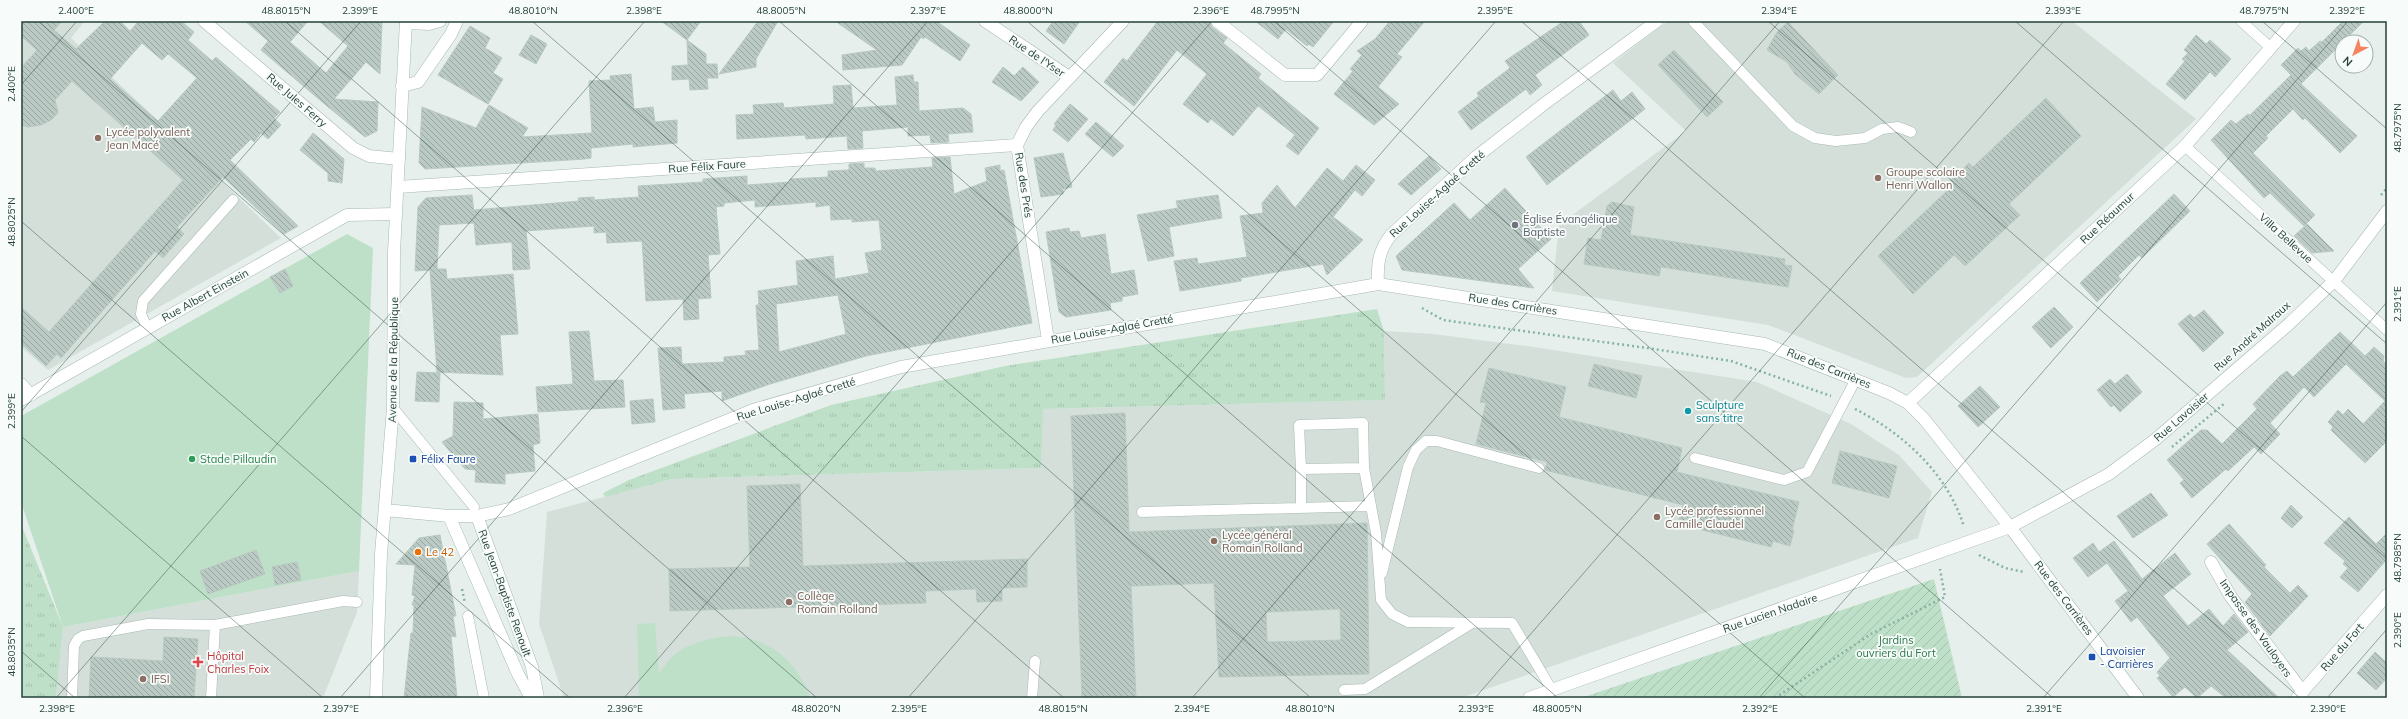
<svg xmlns="http://www.w3.org/2000/svg" width="2408" height="719" font-family="Mulish,sans-serif">
  <style>
    .built { fill: #d4dfda }
    .grass { fill: url(#grass-tufts) }
    .park { fill: #bfe0c8 }
    .garden { fill: url(#garden-furrows) }
    .building { fill: url(#building-back-hatch); stroke: #b8c9c2; fill-rule: evenodd }
    .lines { fill: none; stroke-linecap: round; stroke-linejoin: round }
    .lane-casing { stroke: #a8b8b2; stroke-width: 11 }
    .street-casing { stroke: #a8b8b2; stroke-width: 13 }
    .secondary-casing { stroke: #a4bbb3; stroke-width: 13 }
    .path { stroke: #86b3a5; stroke-width: 2.5; stroke-dasharray: 2 3; stroke-linecap: butt }
    .lane { stroke: #fff; stroke-width: 10 }
    .street { stroke: #fff; stroke-width: 12 }
    .secondary { stroke: #fff; stroke-width: 12 }
    .ticks { fill: none; stroke: #24423a; stroke-width: 1; stroke-opacity: 0.45 }
    .education-dot { fill: #8d6e63; stroke: #f7fbf9; stroke-width: 1.5 }
    .worship-dot { fill: #6b7280; stroke: #f7fbf9; stroke-width: 1.5 }
    .culture-dot { fill: #0f9aa8; stroke: #f7fbf9; stroke-width: 1.5 }
    .leisure-dot { fill: #2e9e5b; stroke: #f7fbf9; stroke-width: 1.5 }
    .transit-dot { fill: #1a4fb4; stroke: #f7fbf9; stroke-width: 1.5 }
    .food-dot { fill: #e8710a; stroke: #f7fbf9; stroke-width: 1.5 }
    .health-dot { fill: #e0444e; stroke: #f7fbf9; stroke-width: 1.5 }
    .labels { text-anchor: middle; stroke-width: 3.5; stroke-linejoin: round; paint-order: stroke }
    .street-label { font-size: 11px; fill: #24423a; stroke: #f7fbf9 }
    .education-label { font-size: 11px; fill: #785e54; stroke: #f7fbf9; text-anchor: start }
    .worship-label { font-size: 11px; fill: #5b616d; stroke: #f7fbf9; text-anchor: start }
    .culture-label { font-size: 11px; fill: #0d838f; stroke: #f7fbf9; text-anchor: start }
    .leisure-label { font-size: 11px; fill: #27864d; stroke: #f7fbf9; text-anchor: start }
    .transit-label { font-size: 11px; fill: #164399; stroke: #f7fbf9; text-anchor: start }
    .food-label { font-size: 11px; fill: #c56008; stroke: #f7fbf9; text-anchor: start }
    .park-label { font-size: 11px; fill: #2d7a4b; stroke: #f7fbf9 }
    .health-label { font-size: 11px; fill: #be3a42; stroke: #f7fbf9; text-anchor: start }
    .neatline { fill: none; stroke: #24423a; stroke-width: 1.5 }
    .ticks-label { font-size: 10px; text-anchor: middle; fill: #24423a }
  </style>
  <defs>
    <pattern id="grass-tufts" width="24" height="20" patternUnits="userSpaceOnUse"><rect width="24" height="20" fill="#bfe0c8"/><path d="M3 7l-1-3M5 7V3M7 7l1-3M15 17l-1-3M17 17v-4M19 17l1-3" fill="none" stroke="#a4c1ad"/></pattern>
    <pattern id="garden-furrows" width="10" height="10" patternUnits="userSpaceOnUse"><rect width="10" height="10" fill="#bfe0c8"/><path d="M-1 1l2-2M0 10L10 0M9 11l2-2" fill="none" stroke="#a4c1ad"/></pattern>
    <pattern id="building-back-hatch" width="6" height="6" patternUnits="userSpaceOnUse"><rect width="6" height="6" fill="#bbcac4"/><path d="M-1 5l2 2M0 0l6 6M5-1l2 2" fill="none" stroke="#98a6a0"/></pattern>
  </defs>
  <rect width="100%" height="100%" fill="#e6efeb"/>
  <path class="built" d="M21,21H85L71,38L281,238L48,370L21,347Z
    M1668,21H2072L2196,119L1917,377L1906,378L1768,325L1552,291L1559,225L1686,131L1613,63Z
    M1384,331L1433,334L1534,347L1757,382L1851,424L1899,455L1932,492L1918,538L1461,698H564L539,624L547,512L672,479L1041,468L1042,409L1385,400Z
    M359,571L357,612L323,698H56L63,627Z"/>
  <path class="grass" d="M1377,309L1384,331L1385,400L1043,409L1041,468L672,479L605,497L603,493L629,480L831,405L1005,366Z
    M21,524L63,627L56,698H21Z"/>
  <path class="park" d="M347,234L373,248L359,571L63,627L21,502V416Z
    M655,623L659,673C665,666 670,657 678,652C684,647 695,643 703,641C750,625 795,651 810,698H639L637,624Z"/>
  <path class="garden" d="M1934,579L1962,698H1581Z"/>
  <path class="building" d="M21,21H62L54,30L76,49L105,21H120L130,31L139,21H181L194,32L188,40L212,61L216,57L280,112L274,118L281,125L268,139L261,133L254,142L251,139L230,160L298,226L284,234L223,177L177,227L184,234L163,258L155,251L61,358L57,354L46,366L21,343V307L49,332L183,180L72,81L55,100L58,113L51,120L41,125L28,127L21,125V68L37,50L21,36ZM142,43L162,60L168,54L197,78L158,121L110,79Z
    M245,21H308L290,42L326,73L348,46L319,21H382L380,74L366,62L334,99L378,102L377,131L365,137L327,106L261,50L268,41Z
    M661,21H701L687,40Z
    M758,21H778L756,59V67L719,74Z
    M835,21H936L970,45L960,61L925,37L923,39L921,37L902,65L843,70L842,55L877,50Z
    M1053,21H1080L1064,44L1046,31Z
    M1158,21H1210L1212,27L1227,38L1223,43L1261,74L1258,78L1319,128L1298,155L1286,146L1295,135L1258,106L1233,136L1211,119L1208,123L1183,104L1207,74L1177,50L1134,106L1104,82L1123,58L1127,61Z
    M1255,21H1334L1313,47L1309,44L1307,46L1286,29L1278,39Z
    M1390,21H1425L1397,54L1402,57L1378,87L1399,104L1374,125L1334,94L1353,71L1350,69L1362,55L1357,51L1375,39Z
    M1564,21H1579L1589,35L1535,75L1542,85L1530,95L1526,89L1471,130L1458,112L1479,96L1477,93L1510,68L1505,61Z
    M2343,21H2364L2301,84L2357,136L2340,153L2305,118L2303,120L2293,109L2266,136L2268,138L2253,153L2315,215L2304,226L2270,193L2264,198L2211,140L2231,120L2236,124L2248,114L2250,115L2291,75L2281,65L2298,48L2301,51L2306,47L2309,51L2320,41L2322,42Z
    M1788,22L1838,75L1819,94L1795,74L1787,62L1767,50L1777,32Z
    M470,26L490,38L485,48L502,58L493,73L503,79L488,104L438,75Z
    M531,35L547,44L536,64L519,55Z
    M2196,35L2206,44L2210,40L2231,59L2215,77L2210,72L2185,100L2166,84L2185,61L2182,59L2188,53L2184,50Z
    M687,40L706,54V64H717L718,78H707L708,89L690,90L689,79L672,80V66L688,65Z
    M1674,50L1723,102L1707,117L1658,65Z
    M1003,67L1014,76L1023,67L1039,82L1021,101L992,82Z
    M631,74L634,109L653,107L655,122L677,120V143L633,147V144L591,148V158L585,159L425,169L419,163L422,107L476,128L489,105L528,128L522,137L592,133L589,81L611,80L610,76Z
    M913,75L914,82H918L919,111L963,108L971,114L973,132L948,134L949,142L931,143L930,135L908,136V127L862,131L863,148L848,149L847,136L806,139L805,135L737,139L736,115L754,114L753,105L783,103L784,108L834,104L833,86L851,85L853,108L897,105L895,77Z
    M1613,90L1621,101L1632,92L1645,109L1547,185L1526,157Z
    M2046,98L2081,136L2009,204L2020,215L1965,266L1954,255L1913,294L1878,256L1950,188L1947,184L1969,163L1973,167Z
    M1070,104L1088,119L1068,142L1053,130L1056,125L1054,124Z
    M1096,122L1124,146L1113,157L1085,134Z
    M313,133L344,159L342,183L328,181V173L300,150Z
    M1063,153L1072,187L1063,189V194L1041,197L1034,158Z
    M1429,156L1441,169L1411,195L1398,184Z
    M950,157L954,194L987,181L985,168L1000,165V171L1004,170L1032,323L866,356L770,384L722,401V391L684,394L685,408L663,410L658,348L681,347L682,364L724,362V357L746,355L745,351L759,350L756,305H759L758,291L798,285L796,261L833,256L835,279L869,273L865,253L882,250L879,220L852,222V219L831,220L830,205L816,207V202L755,207V200L724,203V206L716,207L720,254L708,255L711,298L698,299L699,319L684,320L683,299L646,301L642,241L607,243L606,232L594,233V226L526,231L530,269L513,270L512,242L476,245L474,223L439,225L437,269H446L447,279L513,274L518,334L500,335L503,375L437,372L430,270L415,271L418,207L426,198L472,195L474,212V210L579,201L578,198L594,197V200L639,197L638,186L703,182V179L747,176V185L790,182V179L828,177V171L849,170V164L864,163V168H875L876,171L933,167L932,158ZM838,295L846,334L779,352L776,304Z
    M1356,165L1375,180L1362,196L1355,190L1333,217L1349,229L1347,232L1350,230L1363,240L1327,275L1323,264L1241,278V281L1180,291L1174,261L1197,258L1198,264L1247,257L1240,216L1263,213L1262,203L1277,185L1295,208L1327,168L1343,181Z
    M1505,188L1551,239L1518,269L1534,288L1402,270L1396,256L1454,203L1470,220Z
    M2174,194L2190,211L2142,258L2139,255L2118,276L2121,279L2097,302L2080,283Z
    M1218,195L1222,218L1169,227L1174,256L1148,261L1137,215L1178,208L1176,201Z
    M1612,202L1634,207L1630,235L1785,259L1784,265L1792,266L1788,287L1661,267L1659,276L1584,264L1588,238L1601,240L1607,206Z
    M2307,224L2334,251L2312,253L2294,236Z
    M1069,228L1070,232L1079,231L1081,238L1105,234L1111,274L1134,270L1138,294L1122,297V301L1110,303L1111,310L1066,317L1059,312L1046,232Z
    M285,269L293,286L280,293L270,277Z
    M2054,307L2073,327L2051,348L2032,327Z
    M2204,310L2224,333L2203,352L2178,324L2190,314L2194,318Z
    M589,331L594,381L623,380L625,407L538,412L536,387L573,384L569,332Z
    M2340,332L2365,356L2374,347L2384,356L2383,361L2387,365V441L2365,463L2331,430L2333,427L2328,422L2338,410L2343,415L2348,409L2363,424L2385,401L2346,364L2314,397L2304,387L2270,423L2280,434L2261,454L2254,447L2228,471L2226,469L2192,498L2180,483L2184,480L2167,460L2201,430H2207L2222,444L2257,409L2253,404L2280,376L2287,371L2293,377Z
    M1594,364L1642,376L1636,398L1588,386Z
    M1489,368L1566,387L1559,417L1682,448L1677,472L1799,502L1792,530H1794L1790,546L1773,541L1771,547L1678,524L1683,505L1545,470L1547,462L1476,444L1486,403L1480,402Z
    M417,372L440,373L439,402L415,401Z
    M2127,374L2142,392L2120,412L2114,405L2111,407L2097,390L2110,379L2115,384Z
    M1980,386L2000,407L1978,427L1958,406Z
    M653,399L655,422L632,424L630,401Z
    M454,402L483,403V419L538,414L540,443L533,445L535,471L505,474V484L475,482L476,470L465,469L442,442L453,436Z
    M1125,413L1129,532L1367,523L1369,674L1219,677L1214,583L1131,586L1136,698H1082L1071,416ZM1340,609L1341,640L1267,642L1266,612Z
    M1840,451L1897,466L1889,498L1832,483Z
    M800,484L803,566L1027,559V587L1002,588V601L977,602L976,589L925,591L926,603L670,611L669,569L750,567L747,486Z
    M2151,493L2168,515L2133,538L2117,516Z
    M2291,505L2303,517L2292,528L2281,518Z
    M2349,517L2376,544L2387,533V559L2358,592L2340,577L2348,568L2343,564L2345,561L2324,543Z
    M2229,524L2266,565L2264,567L2290,593L2298,585L2308,596L2270,636L2245,602L2252,594L2207,544Z
    M440,535L456,616H453L456,637L451,636L457,698H404L411,633H413L414,605H412L415,596L412,595L415,565L396,564L419,538Z
    M2114,541L2142,579L2175,553L2191,574L2163,596L2188,626L2209,609L2223,626L2234,614L2248,632L2227,650L2279,698H2226L2211,686L2197,698L2185,687L2173,697L2157,678L2160,676L2157,672L2170,658L2137,617L2131,622L2115,601L2128,591L2107,563L2088,577L2073,558L2093,543L2099,552Z
    M256,550L265,574L208,594L200,571Z
    M297,562L301,580L275,585L272,567Z
    M164,637L198,639L194,698H89L91,657L163,661Z
    M2375,652L2387,663V678L2376,690L2357,673Z"/>
  <g class="lines">
    <g class="lane-casing">
      <path id="lane" d="M1693,21L1793,126L1815,138L1836,141L1865,138L1882,129L1898,127L1911,132
        M2241,21L2271,48
        M2185,146L2387,330
        M147,328L141,314L143,301L233,200
        M393,408L474,507
        M1695,458L1784,480L1807,472L1856,379
        M1364,468L1301,469L1299,425L1363,423L1364,468L1376,533L1381,600L1392,614L1408,622L1512,623L1552,690
        M1301,469V508
        M1142,512L1371,506
        M1382,573L1408,467L1416,450L1426,441H1437L1539,468
        M468,616L484,698
        M1344,690L1365,689L1472,623
        M72,698L74,646L78,639L83,636L148,624L215,625L343,601L357,602
        M211,698L215,625
        M1032,698L1035,661"/>
    </g>
    <g class="street-casing">
      <path id="street" d="M204,21L353,148L369,156L399,159
        M985,21L1069,77
        M1217,21L1285,75H1317L1362,21
        M406,23L429,24L440,21
        M402,86L418,82L451,34L457,21
        M398,187L1017,145
        M1378,284C1377,264 1379,250 1391,235L1476,157L1544,104L1657,21
        M1048,340L1017,145L1026,127L1038,111L1123,21
        M21,384L31,395
        M21,400L347,215L395,214
        M1908,403L2185,146L2294,21
        M477,516L509,509L753,410L901,367L1378,284L1765,344L1889,393L1908,403L1924,419L2010,527L2138,698
        M2211,562L2231,597L2303,692
        M1529,698L2010,527L2109,474L2156,439L2289,324L2334,281L2387,211
        M2297,698L2387,595"/>
    </g>
    <g class="secondary-casing">
      <path id="secondary" d="M385,510L449,516H477L532,667L538,698
        M449,516L518,674L531,698
        M376,698L381,554L393,408L394,252L406,21"/>
    </g>
    <path class="path" d="M2381,195L2387,188
      M1422,308L1443,320L1647,348L1731,361L1831,396
      M1855,409C1903,433 1948,474 1964,527
      M2172,447L2225,403
      M1979,555L2005,568L2024,572
      M462,589L465,603
      M1775,698L1871,634L1945,597L1940,569"/>
    <use href="#lane" class="lane"/>
    <use href="#street" class="street"/>
    <use href="#secondary" class="secondary"/>
  </g>
  <path class="ticks" d="M38,21L817,698M285,21L1064,698M532,21L1311,698M779,21L1558,698M1027,21L1805,698M1274,21L2053,698M1521,21L2300,698M1768,21L2387,559M2015,21L2387,344M2262,21L2387,129M21,85L77,21M21,221L570,698M21,412L361,21M21,436L323,698M21,651L75,698M56,698L645,21M340,698L928,21M624,698L1212,21M908,698L1496,21M1192,698L1780,21M1475,698L2064,21M1759,698L2348,21M2043,698L2387,302M2327,698L2387,629"/>
  <g class="education-dot">
    <circle cx="98" cy="138" r="4"/>
    <circle cx="1878" cy="178" r="4"/>
    <circle cx="1657" cy="517" r="4"/>
    <circle cx="1214" cy="541" r="4"/>
    <circle cx="789" cy="602" r="4"/>
    <circle cx="143" cy="679" r="4"/>
  </g>
  <circle class="worship-dot" cx="1515" cy="225" r="4"/>
  <circle class="culture-dot" cx="1688" cy="411" r="4"/>
  <circle class="leisure-dot" cx="192" cy="459" r="4"/>
  <g class="transit-dot">
    <rect x="409" y="455" width="8" height="8" rx="2"/>
    <rect x="2088" y="653" width="8" height="8" rx="2"/>
  </g>
  <circle class="food-dot" cx="418" cy="552" r="4"/>
  <path class="health-dot" d="M196 656h4v4h4v4h-4v4h-4v-4h-4v-4h4z"/>
  <g class="labels">
    <g class="street-label">
      <text transform="translate(1037 56) rotate(34)" y="4">Rue de l'Yser</text>
      <text transform="translate(297 100) rotate(41)" y="4">Rue Jules Ferry</text>
      <text transform="translate(707 166) rotate(-4)" y="4">Rue Félix Faure</text>
      <text transform="translate(1024 185) rotate(81)" y="4">Rue des Prés</text>
      <text transform="translate(1437 194) rotate(-42)" y="4">Rue Louise-Aglaé Cretté</text>
      <text transform="translate(2107 218) rotate(-43)" y="4">Rue Réaumur</text>
      <text transform="translate(2286 238) rotate(42)" y="4">Villa Bellevue</text>
      <text transform="translate(205 295) rotate(-29)" y="4">Rue Albert Einstein</text>
      <text transform="translate(1513 304) rotate(9)" y="4">Rue des Carrières</text>
      <text transform="translate(1112 329) rotate(-10)" y="4">Rue Louise-Aglaé Cretté</text>
      <text transform="translate(2252 336) rotate(-42)" y="4">Rue André Malraux</text>
      <text transform="translate(393 360) rotate(-89)" y="4">Avenue de la République</text>
      <text transform="translate(1829 368) rotate(22)" y="4">Rue des Carrières</text>
      <text transform="translate(796 399) rotate(-17)" y="4">Rue Louise-Aglaé Cretté</text>
      <text transform="translate(2181 417) rotate(-41)" y="4">Rue Lavoisier</text>
      <text transform="translate(505 593) rotate(70)" y="4">Rue Jean-Baptiste Renoult</text>
      <text transform="translate(2064 598) rotate(53)" y="4">Rue des Carrières</text>
      <text transform="translate(1770 613) rotate(-19)" y="4">Rue Lucien Nadaire</text>
      <text transform="translate(2256 628) rotate(55)" y="4">Impasse des Vauloyers</text>
      <text transform="translate(2342 647) rotate(-49)" y="4">Rue du Fort</text>
    </g>
    <g class="education-label">
      <text x="106" y="136">Lycée polyvalent<tspan x="106" dy="13">Jean Macé</tspan></text>
      <text x="1886" y="176">Groupe scolaire<tspan x="1886" dy="13">Henri Wallon</tspan></text>
      <text x="1665" y="515">Lycée professionnel<tspan x="1665" dy="13">Camille Claudel</tspan></text>
      <text x="1222" y="539">Lycée général<tspan x="1222" dy="13">Romain Rolland</tspan></text>
      <text x="797" y="600">Collège<tspan x="797" dy="13">Romain Rolland</tspan></text>
      <text x="151" y="683">IFSI</text>
    </g>
    <g class="worship-label">
      <text x="1523" y="223">Église Évangélique<tspan x="1523" dy="13">Baptiste</tspan></text>
    </g>
    <g class="culture-label">
      <text x="1696" y="409">Sculpture<tspan x="1696" dy="13">sans titre</tspan></text>
    </g>
    <g class="leisure-label">
      <text x="200" y="463">Stade Pillaudin</text>
    </g>
    <g class="transit-label">
      <text x="421" y="463">Félix Faure</text>
      <text x="2100" y="655">Lavoisier<tspan x="2100" dy="13">- Carrières</tspan></text>
    </g>
    <g class="food-label">
      <text x="426" y="556">Le 42</text>
    </g>
    <g class="park-label">
      <text x="1896" y="644">Jardins<tspan x="1896" dy="13">ouvriers du Fort</tspan></text>
    </g>
    <g class="health-label">
      <text x="207" y="660">Hôpital<tspan x="207" dy="13">Charles Foix</tspan></text>
    </g>
  </g>
  <rect width="2408" height="719" fill="none" stroke="#f7fbf9" stroke-width="44"/>
  <g transform="translate(2354 54) rotate(221)"><circle r="19" fill="#f7fbf9" stroke="#a3b1ad"/>
  <path d="M0-3L7 15L0 10L-7 15Z" fill="#f4845f"/>
  <text y="-6" font-size="11" font-weight="bold" text-anchor="middle" fill="#24423a">N</text>
  </g>
  <rect x="22" y="22" width="2364" height="675" class="neatline"/>
  <g class="ticks-label">
    <text x="76" y="14">2.400°E</text>
    <text x="286" y="14">48.8015°N</text>
    <text x="360" y="14">2.399°E</text>
    <text x="533" y="14">48.8010°N</text>
    <text x="644" y="14">2.398°E</text>
    <text x="781" y="14">48.8005°N</text>
    <text x="928" y="14">2.397°E</text>
    <text x="1028" y="14">48.8000°N</text>
    <text x="1211" y="14">2.396°E</text>
    <text x="1275" y="14">48.7995°N</text>
    <text x="1495" y="14">2.395°E</text>
    <text x="1779" y="14">2.394°E</text>
    <text x="2063" y="14">2.393°E</text>
    <text x="2264" y="14">48.7975°N</text>
    <text x="2347" y="14">2.392°E</text>
    <text transform="translate(11 84) rotate(-90)" y="4">2.400°E</text>
    <text transform="translate(2397 128) rotate(-90)" y="4">48.7975°N</text>
    <text transform="translate(11 222) rotate(-90)" y="4">48.8025°N</text>
    <text transform="translate(2397 304) rotate(-90)" y="4">2.391°E</text>
    <text transform="translate(11 411) rotate(-90)" y="4">2.399°E</text>
    <text transform="translate(2397 558) rotate(-90)" y="4">48.7985°N</text>
    <text transform="translate(2397 630) rotate(-90)" y="4">2.390°E</text>
    <text transform="translate(11 652) rotate(-90)" y="4">48.8035°N</text>
    <text x="57" y="712">2.398°E</text>
    <text x="341" y="712">2.397°E</text>
    <text x="625" y="712">2.396°E</text>
    <text x="816" y="712">48.8020°N</text>
    <text x="909" y="712">2.395°E</text>
    <text x="1063" y="712">48.8015°N</text>
    <text x="1192" y="712">2.394°E</text>
    <text x="1310" y="712">48.8010°N</text>
    <text x="1476" y="712">2.393°E</text>
    <text x="1557" y="712">48.8005°N</text>
    <text x="1760" y="712">2.392°E</text>
    <text x="2044" y="712">2.391°E</text>
    <text x="2328" y="712">2.390°E</text>
  </g>
</svg>
